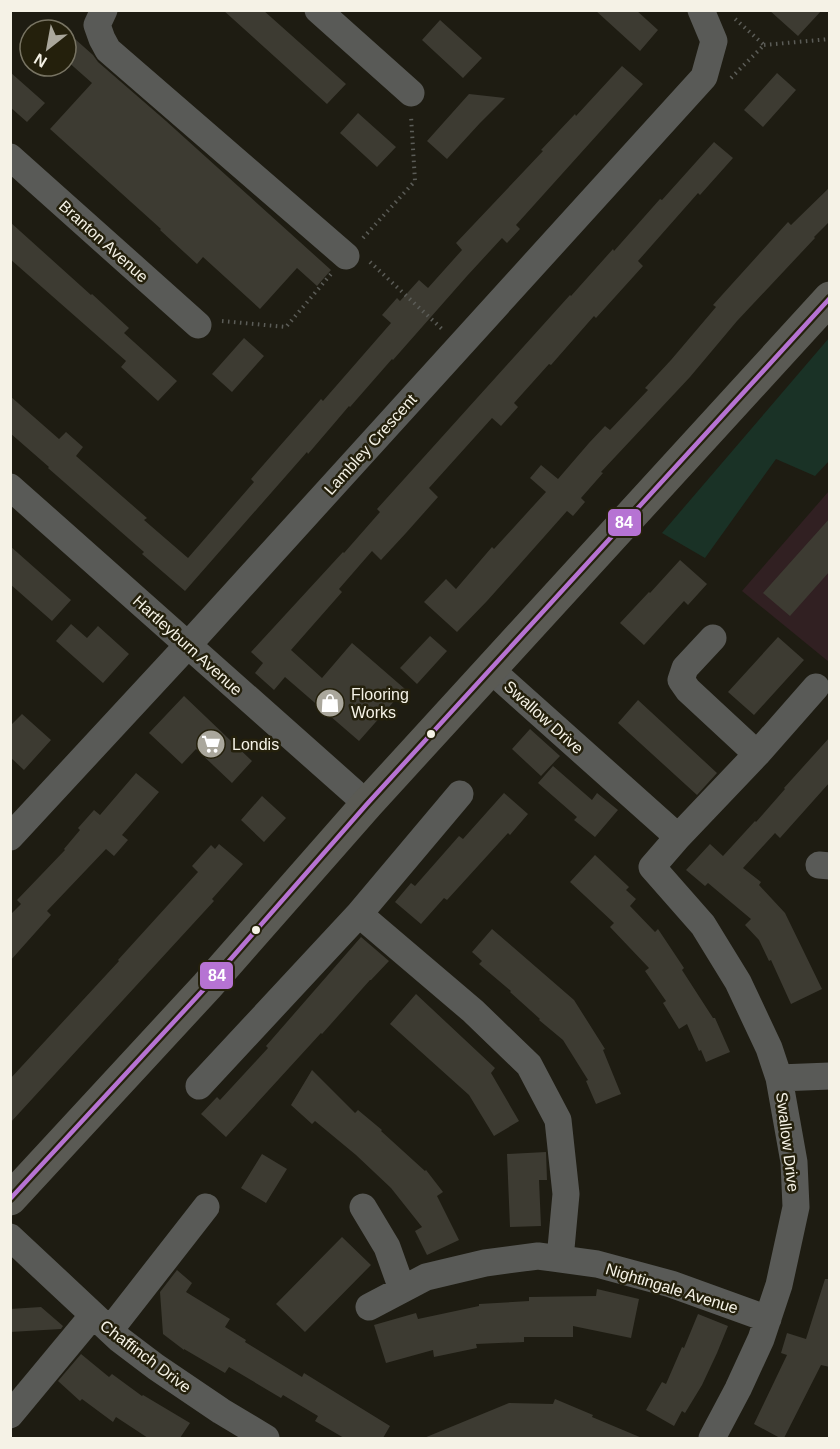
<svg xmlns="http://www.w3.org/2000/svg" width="840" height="1449" font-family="Helvetica,sans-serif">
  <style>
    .industrial { fill: #312022 }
    .green { fill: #1a3226 }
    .building { fill: #3d3b32 }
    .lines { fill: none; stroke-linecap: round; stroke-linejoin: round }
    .path { stroke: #5b5c57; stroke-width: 4; stroke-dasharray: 1.5 4.5; stroke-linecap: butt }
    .minor { stroke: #595a57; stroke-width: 27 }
    .major { stroke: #5a5a54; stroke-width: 33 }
    .bus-1-casing { stroke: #24200c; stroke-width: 9 }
    .bus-1 { stroke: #b673d3; stroke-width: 4.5 }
    .bus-dot { fill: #f5f2e6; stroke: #24200c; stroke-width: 2 }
    .labels { text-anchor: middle; stroke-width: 5; stroke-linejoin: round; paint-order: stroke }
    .street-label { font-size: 16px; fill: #f5f2e6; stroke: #24200c }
    .poi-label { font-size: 16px; fill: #f5f2e6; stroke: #24200c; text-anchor: start }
    .line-badge { stroke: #24200c; stroke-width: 2 }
    .badge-label { font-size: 16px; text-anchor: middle; font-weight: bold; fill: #fff }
  </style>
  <rect width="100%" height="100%" fill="#1e1c12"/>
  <path class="industrial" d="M829,491V662L742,591Z"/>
  <path class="green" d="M829,338V461L815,476L776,459L705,558L662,533Z"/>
  <path class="building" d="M223,10H263L346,84L327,104Z
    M595,10H636L658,30L640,51Z
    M769,10H822L798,36Z
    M440,20L482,58L463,78L422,40Z
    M66,31L93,55L98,62L166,121L331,270L317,286L297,268L260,309L203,257L197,264L160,230L161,229L50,129L92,83L66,60Z
    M622,66L643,84L516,225L520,229L507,243L502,238L467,276L393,360L392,359L350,407L349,406L332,426L308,454L307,452L185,591L142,554L144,552L48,468L49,467L10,433V396L59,439L66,432L83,447L76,456L147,518L144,520L188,558L254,482L251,479L321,399L323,401L391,323L382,315L397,298L400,301L419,280L428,288L462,250L456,243L543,151L541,150L575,114L576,116Z
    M10,72L45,103L27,122L10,107Z
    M777,73L796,90L763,127L744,110Z
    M469,94L505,98L480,123L447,159L427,141Z
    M358,113L396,147L377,167L340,133Z
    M714,142L733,158L700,195L698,193L638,261L643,266L596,318L594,316L551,365L549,364L514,403L518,407L501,426L492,418L429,488L438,497L406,533L381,560L372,551L339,589L342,592L291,650L322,678L352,643L405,689L359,741L285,677L274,690L255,673L263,663L251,652L343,552L344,553L380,512L377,509L570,295L571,296L613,249L614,251L660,199L662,200Z
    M830,187V221L814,237L815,238L737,321L690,377L601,472L603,473L581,498L585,502L573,516L567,511L487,601L457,632L424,602L446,579L456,589L492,547L494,549L546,492L530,478L541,465L558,479L589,443L605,426L610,430L648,390L645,388L671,360L716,307L713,305L788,222L791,225Z
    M10,222L91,295L92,294L129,328L124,333L177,381L158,401L121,367L126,361L10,259Z
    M244,338L264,356L232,392L212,374Z
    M830,518V571L790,616L763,593Z
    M10,546L71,600L52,621L10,584Z
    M680,560L707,584L688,605L684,601L644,645L620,623L649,592L650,593Z
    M71,624L87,638L98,626L129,654L103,683L56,641Z
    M430,636L447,651L417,684L400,668Z
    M778,637L804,660L754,715L728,692Z
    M184,696L252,761L232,783L196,749L182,764L149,733Z
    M638,700L717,773L697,795L618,723Z
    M22,714L51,740L24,770L10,757V726Z
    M530,729L560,756L541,776L512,749Z
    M830,737V782L780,838L775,833L743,868L761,882L759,885L785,913L822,989L791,1004L771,960L769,961L759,940L745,925L751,919L708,883L705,886L686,870L710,844L723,856L755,821L756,822L785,789L784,788Z
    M553,766L592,800L597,793L618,810L595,837L574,820L577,817L538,783Z
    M136,773L159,792L122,835L128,840L114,856L106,849L47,911L51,915L10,961V915L21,904L17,900L65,850L64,849L80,830L78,828L94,810L100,815Z
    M504,793L528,814L510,835L508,833L447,900L444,898L421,924L395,902L411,883L415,886L459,836L463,839Z
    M262,796L286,818L264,842L241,820Z
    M219,844L243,864L212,899L214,901L10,1123V1079L119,961L118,960L198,872L192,866L211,845L215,849Z
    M595,855L629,887L626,890L636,899L630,906L655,932L658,929L684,968L682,970L713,1018H715L730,1052L706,1062L701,1050L699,1051L687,1024L679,1029L663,1003L666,1001L645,971L649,968L610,927L614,923L570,882Z
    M492,929L574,1000L605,1049L603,1050L621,1094L596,1104L586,1081L588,1080L563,1040L539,1020L540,1019L510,992L511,991L479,964L482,961L472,952Z
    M361,937L389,961L371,980H370L322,1034L321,1033L226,1137L201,1114L217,1097L220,1100L268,1048L266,1046Z
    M416,994L495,1068L491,1073L519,1121L494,1136L469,1095L390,1024Z
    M312,1070L355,1113L358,1110L382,1130L381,1131L425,1171L426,1170L443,1192L437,1196L459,1240L427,1255L415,1231L422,1227L391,1188L356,1155L315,1121L312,1124L291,1105Z
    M546,1152L547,1180H539L541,1226L510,1227L507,1154Z
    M262,1154L287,1169L266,1203L241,1188Z
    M342,1237L371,1265L305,1332L276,1304Z
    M177,1270L192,1283L186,1292L230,1319L225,1327L246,1340L245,1342L302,1377L304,1373L390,1426L383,1438H344L315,1421L318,1416L283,1395L281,1398L229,1367L225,1373L184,1349V1350L163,1334L160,1292Z
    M825,1279H830V1367L821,1365L784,1438H780L754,1424L787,1355L781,1353L787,1333L806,1339Z
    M597,1289L639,1299L631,1338L573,1326V1337H524V1342L476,1344L477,1348L434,1357L433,1350L386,1363L374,1325L416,1313L418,1319L479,1306V1304L529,1301V1297L596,1296Z
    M41,1307L63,1326L61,1329L10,1332V1309Z
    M698,1314L728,1326L717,1353L702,1385L685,1413L682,1411L674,1426L646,1410L662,1382L666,1384L682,1347L684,1348Z
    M81,1354L109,1377L112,1374L142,1396L143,1395L190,1423L180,1438H148L116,1417L113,1422L82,1399L80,1401L58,1381Z
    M555,1399L593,1415L592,1417L642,1438H424L509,1403L553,1404Z"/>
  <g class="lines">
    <path class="path" d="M764,45L830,39
      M731,78L764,45L733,17
      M363,238L415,181L411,116
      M370,262L442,329
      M222,321L286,327L331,274"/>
    <path class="minor" d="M104,10L97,25L102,39L108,50L346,256
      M318,10L411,93
      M10,157L198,325
      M10,487L367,804
      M490,669L678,837
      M757,754L816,687
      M10,837L188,645L704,77L714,41L701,10
      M819,865L830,866
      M359,914L473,1011L529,1065L558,1120L566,1194L560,1259
      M779,1078L830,1076
      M199,1086L359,914L460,794
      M363,1207L387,1247L402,1289
      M10,1237L119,1339L156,1367L221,1411L266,1438
      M369,1307L426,1277L485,1263L538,1256L597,1264L671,1284L768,1319
      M110,1330L206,1207
      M10,1415L93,1315
      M712,1438L738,1389L761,1339L779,1285L796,1207L794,1162L779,1078L769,1048L738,982L703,925L652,867L678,837L757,754L688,690L681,680L685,668L713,638"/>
    <path class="major" d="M10,1199L207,986L367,804L830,298"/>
    <g class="bus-1-casing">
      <path id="bus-1" d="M10,1199L207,986L367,804L830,298"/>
    </g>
    <use href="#bus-1" class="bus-1"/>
  </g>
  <defs>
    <g id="shop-disc" transform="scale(1.5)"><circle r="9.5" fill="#aaa79c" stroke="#24200c"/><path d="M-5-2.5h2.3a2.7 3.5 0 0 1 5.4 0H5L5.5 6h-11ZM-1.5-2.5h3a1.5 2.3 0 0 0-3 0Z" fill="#fff"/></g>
    <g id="supermarket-disc" transform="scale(1.5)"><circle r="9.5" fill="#aaa79c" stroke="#24200c"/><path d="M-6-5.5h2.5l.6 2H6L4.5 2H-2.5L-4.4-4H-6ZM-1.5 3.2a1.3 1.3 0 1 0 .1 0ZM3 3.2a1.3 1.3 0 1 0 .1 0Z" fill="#fff"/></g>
  </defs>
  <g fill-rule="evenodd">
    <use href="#shop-disc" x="330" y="703"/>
    <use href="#supermarket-disc" x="211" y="744"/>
  </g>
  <g class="bus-dot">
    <circle cx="431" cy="734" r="5"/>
    <circle cx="256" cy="930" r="5"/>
  </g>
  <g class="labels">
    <g class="street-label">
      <text transform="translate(104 241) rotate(42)" y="6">Branton Avenue</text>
      <text transform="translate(370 444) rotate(-48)" y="6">Lambley Crescent</text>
      <text transform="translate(188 645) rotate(42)" y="6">Hartleyburn Avenue</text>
      <text transform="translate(544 717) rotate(42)" y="6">Swallow Drive</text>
      <text transform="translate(788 1142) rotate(83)" y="6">Swallow Drive</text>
      <text transform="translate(672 1288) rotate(17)" y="6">Nightingale Avenue</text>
      <text transform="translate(146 1356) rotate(37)" y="6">Chaffinch Drive</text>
    </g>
    <g class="poi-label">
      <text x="351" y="700">Flooring<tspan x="351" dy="18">Works</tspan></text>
      <text x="232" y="750">Londis</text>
    </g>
  </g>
  <g class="line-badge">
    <rect x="607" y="508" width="35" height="29" rx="6" fill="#b673d3"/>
    <rect x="199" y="961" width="35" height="29" rx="6" fill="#b673d3"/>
  </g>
  <g class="badge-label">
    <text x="624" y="528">84</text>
    <text x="217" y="981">84</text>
  </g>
  <rect width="840" height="1449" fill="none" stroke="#f5f2e6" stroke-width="24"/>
  <g transform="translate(48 48) rotate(211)"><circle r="28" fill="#24200c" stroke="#787463" stroke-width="1.5"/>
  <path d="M0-4.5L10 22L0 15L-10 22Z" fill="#aaa79c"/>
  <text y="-9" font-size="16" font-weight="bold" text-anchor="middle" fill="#f5f2e6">N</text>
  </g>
</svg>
